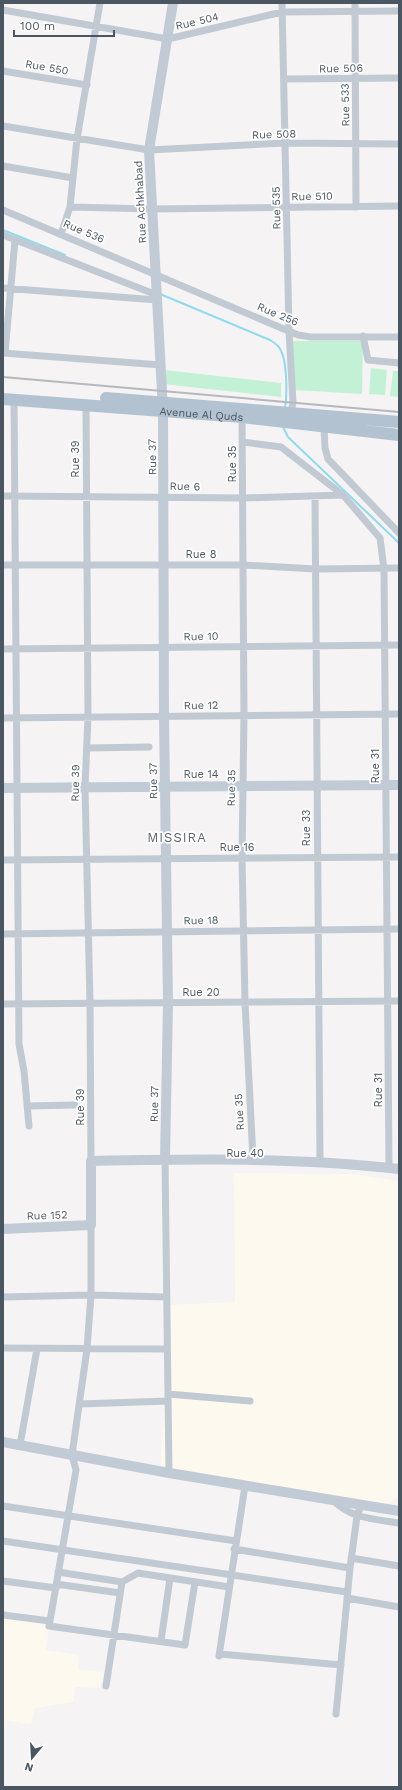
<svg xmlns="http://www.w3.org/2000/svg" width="402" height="1790" font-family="'Work Sans',sans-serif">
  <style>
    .commercial { fill: #fdf9ef }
    .green { fill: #c3f1d5 }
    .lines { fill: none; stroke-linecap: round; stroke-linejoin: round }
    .stream { stroke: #90daee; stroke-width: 2 }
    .street { stroke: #c1cad2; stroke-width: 7 }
    .secondary { stroke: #c1cbd6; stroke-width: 10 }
    .primary { stroke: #b3c2d1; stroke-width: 12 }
    .rail { stroke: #b5b8bd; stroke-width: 2 }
    .labels { text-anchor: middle; stroke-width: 3.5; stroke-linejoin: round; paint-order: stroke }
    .street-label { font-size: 11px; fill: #4a5661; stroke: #fff }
    .quarter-label { font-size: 13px; letter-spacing: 1px; fill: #5f6368; stroke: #fff }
  </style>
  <rect width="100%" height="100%" fill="#f5f3f3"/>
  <path class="commercial" d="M234,1173L353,1174L399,1181V1496L387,1504L161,1466L167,1342V1305L235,1302Z
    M3,1615L50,1621L46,1650L78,1655V1669L104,1672L100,1688L75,1687L74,1702L35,1708L31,1724L3,1720Z"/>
  <path class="green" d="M292,341H363L362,394L294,390Z
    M371,368L387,370L385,395L369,394Z
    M164,370L281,383V397L163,384Z
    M393,371H399V397L390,396Z"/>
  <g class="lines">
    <path class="stream" d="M3,230L65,255
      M160,294L270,340C273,342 276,344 278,346C288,357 287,395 285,409
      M283,427L288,437L399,543"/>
    <path class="street" d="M282,3L289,331L293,403L291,412
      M355,3L356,207
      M3,10L168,39L282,12L399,11
      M3,71L87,85
      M284,79L399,78
      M3,126L149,150L285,143L399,144
      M3,166L73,178
      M70,207L152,209L399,206
      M3,210L298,335L311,337H399
      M61,234L70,207L77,139L100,3
      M3,235L157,295
      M3,288L157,300
      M363,336L368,360L399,363
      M3,353L161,365
      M5,353L15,240
      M14,399L19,1044L24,1071L29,1126
      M86,405L88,717L85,787L90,1003L91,1161
      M242,417L244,716L242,858L245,1002L253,1159
      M324,426L325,448L328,459L399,533
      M243,442L281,447L343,495L380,538L384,569L389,1168
      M3,496L243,498L343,495
      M315,496L320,1161
      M3,565H243L315,569L399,568
      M3,649L399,645
      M3,718L399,714
      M87,748L149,747
      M3,860L399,857
      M3,934L399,929
      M3,1004L399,1001
      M27,1106L75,1105
      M165,1160L169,1473
      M3,1297L91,1295L167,1297
      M3,1348L167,1349
      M168,1394L250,1401
      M80,1404L168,1401
      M20,1445L37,1349
      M333,1500C351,1519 375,1519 399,1523
      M3,1506L236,1541
      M3,1541L347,1592
      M234,1549L350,1568
      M351,1558L399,1566
      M58,1572L122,1582L138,1573L229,1587
      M3,1581L56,1588
      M56,1584L120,1593
      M347,1598L399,1607
      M3,1615L50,1621L49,1626L185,1645L195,1582
      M50,1621L76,1470L72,1455L87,1349L91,1295V1225
      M161,1641L170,1578
      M220,1654L341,1665
      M219,1656L245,1486
      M106,1686L122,1582
      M336,1714L350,1568L357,1516L361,1505"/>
    <path class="secondary" d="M3,788L399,785
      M165,1160L168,1003L164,717L163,410L149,150L173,3
      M3,1229L91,1225V1161C194,1159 297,1157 399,1169
      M3,1442L169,1473L399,1511"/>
    <g class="primary">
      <path d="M106,398L399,422"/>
      <path id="s1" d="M3,399L242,417L399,435"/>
    </g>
    <path class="rail" d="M3,377L399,412"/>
  </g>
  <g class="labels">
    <g class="street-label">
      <text transform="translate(197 21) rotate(-13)" y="4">Rue 504</text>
      <text transform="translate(47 67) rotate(10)" y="4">Rue 550</text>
      <text transform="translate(341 68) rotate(-1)" y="4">Rue 506</text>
      <text transform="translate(345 105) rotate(-91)" y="4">Rue 533</text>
      <text transform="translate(274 134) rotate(-2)" y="4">Rue 508</text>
      <text transform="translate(312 196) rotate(-1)" y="4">Rue 510</text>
      <text transform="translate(140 202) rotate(-93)" y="4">Rue Achkhabad</text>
      <text transform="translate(276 208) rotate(-91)" y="4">Rue 535</text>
      <text transform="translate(84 231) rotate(23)" y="4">Rue 536</text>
      <text transform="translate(278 314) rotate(23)" y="4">Rue 256</text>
      <text dy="4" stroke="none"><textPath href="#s1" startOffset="199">Avenue Al Quds</textPath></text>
      <text transform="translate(152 457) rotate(-91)" y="4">Rue 37</text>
      <text transform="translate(75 459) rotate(-90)" y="4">Rue 39</text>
      <text transform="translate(232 464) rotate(-90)" y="4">Rue 35</text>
      <text transform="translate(185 486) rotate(1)" y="4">Rue 6</text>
      <text x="201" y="558">Rue 8</text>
      <text transform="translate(201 636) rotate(-1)" y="4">Rue 10</text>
      <text transform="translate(201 705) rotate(-1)" y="4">Rue 12</text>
      <text transform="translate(375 766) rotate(-90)" y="4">Rue 31</text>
      <text x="201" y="778">Rue 14</text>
      <text transform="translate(153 781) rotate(-91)" y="4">Rue 37</text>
      <text transform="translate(75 783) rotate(-89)" y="4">Rue 39</text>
      <text transform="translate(231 788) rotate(-89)" y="4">Rue 35</text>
      <text transform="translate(306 828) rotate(-90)" y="4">Rue 33</text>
      <text x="237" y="851">Rue 16</text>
      <text transform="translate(201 920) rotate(-1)" y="4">Rue 18</text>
      <text x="201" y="996">Rue 20</text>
      <text transform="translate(378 1090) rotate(-90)" y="4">Rue 31</text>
      <text transform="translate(154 1104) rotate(-89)" y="4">Rue 37</text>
      <text transform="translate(80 1107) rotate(-90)" y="4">Rue 39</text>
      <text transform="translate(239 1112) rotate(-93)" y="4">Rue 35</text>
      <text x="245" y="1157">Rue 40</text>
      <text transform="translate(47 1215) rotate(-2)" y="4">Rue 152</text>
    </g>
    <g class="quarter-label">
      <text x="177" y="842">MISSIRA</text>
    </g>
  </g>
  <rect width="402" height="1790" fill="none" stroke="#4a5661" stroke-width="8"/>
  <g transform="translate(32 1758) rotate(198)" stroke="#ffffff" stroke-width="3" paint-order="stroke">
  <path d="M0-3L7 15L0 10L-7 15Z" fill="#4a5661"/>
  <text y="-6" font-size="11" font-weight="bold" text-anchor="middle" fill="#4a5661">N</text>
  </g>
  <path d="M14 30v6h100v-6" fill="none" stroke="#4a5661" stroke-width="2"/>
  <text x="20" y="30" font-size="12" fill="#4a5661" stroke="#ffffff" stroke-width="3" paint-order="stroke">100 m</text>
</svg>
